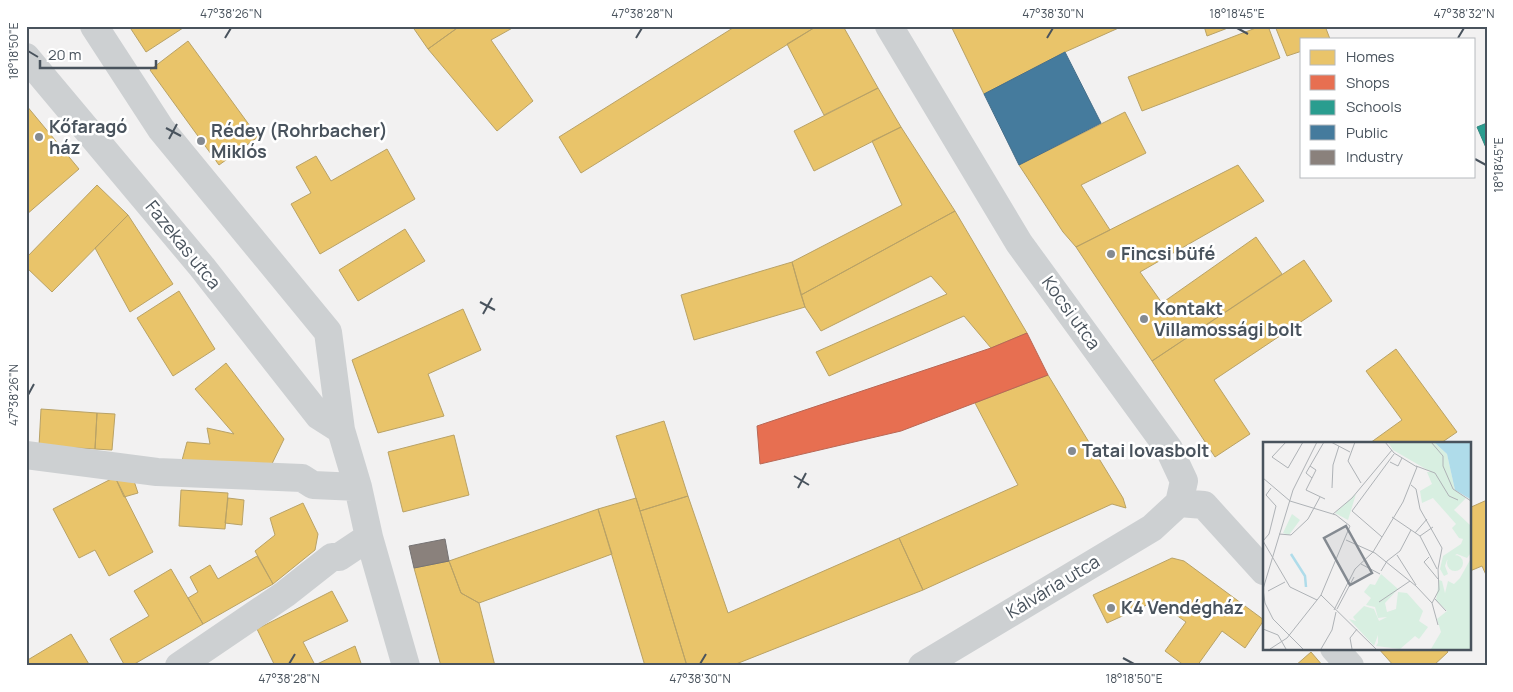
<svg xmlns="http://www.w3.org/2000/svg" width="1513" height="692" font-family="Manrope,sans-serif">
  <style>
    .homes { fill: #e9c46a; stroke: #b9a266 }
    .shops { fill: #e76f51; stroke: #b86755 }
    .schools { fill: #2a9d8f; stroke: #338780 }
    .public { fill: #457b9d; stroke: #466f8a }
    .industry { fill: #8a817c; stroke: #767373 }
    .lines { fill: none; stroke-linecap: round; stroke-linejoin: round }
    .minor { stroke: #cdd0d2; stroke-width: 28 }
    .ticks { fill: none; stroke: #49535d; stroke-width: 2 }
    .poi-dot { fill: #848a91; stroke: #fff; stroke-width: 2 }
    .labels { text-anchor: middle; stroke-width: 5; stroke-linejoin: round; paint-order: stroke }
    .poi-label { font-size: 18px; font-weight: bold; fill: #49535d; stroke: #fff; text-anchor: start }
    .street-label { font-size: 18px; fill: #49535d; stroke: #fff }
    .inset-river { fill: none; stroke: #afdcea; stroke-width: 2.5 }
    .inset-road { fill: none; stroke: #aeb2b6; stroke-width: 1 }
    .view { fill: #848a91; fill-opacity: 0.15; stroke: #848a91; stroke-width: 2.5 }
    .inset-edge { fill: none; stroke: #49535d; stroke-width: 2.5 }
    .neatline { fill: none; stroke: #49535d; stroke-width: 2 }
    .ticks-label { font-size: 12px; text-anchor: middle; fill: #49535d }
  </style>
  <rect width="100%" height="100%" fill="#f2f1f1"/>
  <path class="homes" d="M129,26H186L146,52Z
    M412,26H460L428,49Z
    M460,26H516L491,40L533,101L497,131L428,49Z
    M736,26H817L581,173L559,137Z
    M817,26H843L878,88L824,115L787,44Z
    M951,26H1123L1065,52L984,94Z
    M1204,26H1233L1207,36Z
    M1261,26H1268L1280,58L1142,111L1128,77Z
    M1275,26H1325L1330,39H1302V51L1287,56Z
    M188,41L258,137L219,165L150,70Z
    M878,88L901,127L814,171L794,131Z
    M26,105L79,169L26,215Z
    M1125,112L1146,153L1081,185L1110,230L1076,247L1063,232L1019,165Z
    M901,127L955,211L801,295L792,262L902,205L872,141Z
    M387,149L415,199L320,254L291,204L311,193L296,167L316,156L331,181Z
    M1238,165L1264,201L1140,272L1162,303L1256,237L1282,274L1152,361L1076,247Z
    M97,185L128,215L52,292L26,267V258Z
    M955,211L1027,333L991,348L964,316L829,376L816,352L947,294L931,276L821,331L805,307L801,295Z
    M128,215L173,284L130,312L95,248Z
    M405,229L425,261L358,301L339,270Z
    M1304,260L1332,301L1214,380L1250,434L1215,457L1152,361Z
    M792,262L805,307L694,340L681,295Z
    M179,291L215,349L173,376L137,318Z
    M463,309L481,350L428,374L444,416L378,433L352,360Z
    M1396,349L1457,432L1441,443H1370L1402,420L1366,371Z
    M226,363L284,439L268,472L181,464L187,442L210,444L207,428L234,434L195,389Z
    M1048,375L1123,498L1126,508L1112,504L923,590L899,538L1018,485L975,403Z
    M41,409L97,413L95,449L39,446Z
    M97,413L115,414L112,450L95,449Z
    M664,421L688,496L640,511L616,436Z
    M454,435L469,495L403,512L388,452Z
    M131,472L138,493L124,497L115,477Z
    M115,477L153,552L109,576L95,550L79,558L53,509Z
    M181,490L228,493L225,529L179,526Z
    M688,496L728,613L899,538L923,590L731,666H687L640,511Z
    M228,498L244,500L242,525L225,523Z
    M636,498L640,511L687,666H645L598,509Z
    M1487,500V577L1482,566L1470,571L1469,569V508Z
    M303,503L318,534L315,550L273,584L255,551L275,535L270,518Z
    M598,509L612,554L479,603L461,593L449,561Z
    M257,556L273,584L203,624L188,598L198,592L190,577L210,565L218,579Z
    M1172,558L1184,561L1264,620L1245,648L1222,631L1197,666H1185L1165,651L1186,622L1154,599L1151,603L1107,623L1093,595Z
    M449,561L461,593L479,603L495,666H441L414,568Z
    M171,569L203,624L131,666H125L110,639L149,616L134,591Z
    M332,591L348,621L303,642L315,665L355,646L362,666H275L257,629Z
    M71,634L90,666H26V661Z
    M1378,648H1445L1448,652L1433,666H1394Z
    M1311,652L1323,666H1295Z"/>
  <path class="shops" d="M1027,333L1048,375L901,431L760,464L757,426L991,348Z"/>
  <path class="schools" d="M1487,123V150L1477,127Z"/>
  <path class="public" d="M1065,52L1101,123L1019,165L984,94Z"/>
  <path class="industry" d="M445,539L449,561L414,568L409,546Z"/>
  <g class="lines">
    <path class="minor" d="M94,26L161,129L328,332L341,430L358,487L369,537L406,666
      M889,26L1019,243L1169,449L1184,481L1179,503
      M26,57L202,267L319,416L341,430
      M26,455L157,472L302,478L313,485L358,487
      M1179,503L1204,505L1264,571
      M1334,648L1350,666
      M179,666L285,594L332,557H339L369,537
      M922,666L1152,528L1179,503"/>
  </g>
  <path class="ticks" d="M1237,28L1248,34M225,38L231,28M636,38L642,28M1047,38L1053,28M1458,38L1464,28M28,51L38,57M166,128L181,136M169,139L177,124M1475,159L1486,165M480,302L495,310M483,314L492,298M28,395L34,384M794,476L809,485M798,488L806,473M1123,658L1134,664M289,664L295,654M700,664L706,654"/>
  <g class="poi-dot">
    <circle cx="39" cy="137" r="5"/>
    <circle cx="201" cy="141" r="5"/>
    <circle cx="1111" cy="254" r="5"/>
    <circle cx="1144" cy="319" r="5"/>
    <circle cx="1072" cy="451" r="5"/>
    <circle cx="1111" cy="608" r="5"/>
  </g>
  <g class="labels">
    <g class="poi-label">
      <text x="49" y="133">Kőfaragó<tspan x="49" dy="21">ház</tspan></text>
      <text x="211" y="137">Rédey (Rohrbacher)<tspan x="211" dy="21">Miklós</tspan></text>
      <text x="1121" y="260">Fincsi büfé</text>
      <text x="1154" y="315">Kontakt<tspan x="1154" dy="21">Villamossági bolt</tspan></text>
      <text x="1082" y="457">Tatai lovasbolt</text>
      <text x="1121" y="614">K4 Vendégház</text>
    </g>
    <g class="street-label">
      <text transform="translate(183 245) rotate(51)" y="6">Fazekas utca</text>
      <text transform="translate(1071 313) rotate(54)" y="6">Kocsi utca</text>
      <text transform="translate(1053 587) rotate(-31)" y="6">Kálvária utca</text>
    </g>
  </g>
  <g transform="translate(1263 442)">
    <rect width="208" height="208" fill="#f2f1f1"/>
    <path d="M125,0H171L184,12L192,48L203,56L191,68L207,83V112L204,116L194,112L184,118L182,124L185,132L181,134L177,127L180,114L198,102L200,97L196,96L189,86L193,82L170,56L159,61L157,49L169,42L164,30H168L130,8ZM93,52L85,78L72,71ZM29,72L37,78L26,93L20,91ZM184 121a8 8 0 1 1 16 0a8 8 0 1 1-16 0ZM207,118V207H168L178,190L174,177L184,169L173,158L176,138L179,139L182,151L185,139L191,142L197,136ZM118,132L135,147L122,161L124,170L133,167L135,150L144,151L160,169L156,179L165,185L156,197L152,194L137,207L113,204L115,201V193L111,204L86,177L93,179L90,175L101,164L111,167L116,179L124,175L115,176L112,165L103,163L108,156L101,150L107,142L112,143Z" fill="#d8efe1"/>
    <path d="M171,0H207V57L192,48L184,12Z" fill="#afdcea"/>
    <path class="inset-river" d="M28,112L42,134L43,145"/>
    <path class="inset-road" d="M23,0L9,15L25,26L40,0M68,0L87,10M92,0L85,19L98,41M168,0L180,14V24L190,47L208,59M127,20L135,24L139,16M47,24L53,28L43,48L62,57M153,24L172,31L186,54L195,58M0,36L27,59M49,36L43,31L61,0M148,43L153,47L157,67L179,106L175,127L176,148L169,161M69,46L70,23L76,4M70,72L89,56L129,8M129,75L157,94L174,127M152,91L164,77M16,92L28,93L45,77L57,55M157,94L170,85M119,95L89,69L131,12M83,98L112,111L153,144L169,161L175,183M0,99L27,145L54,158M0,99L6,92L13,64L3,53L8,46M134,113L153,143M166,115L161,120L175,137M98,122L117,132M118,129L124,119L137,109L148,88M5,149L22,140M58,153L113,207M172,157L183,169M116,160L147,139M74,167L91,135M71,168L92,127L110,110L140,60L154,25L131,11L122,0M0,187L15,193L23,207M7,207L24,196L58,153L87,84L73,73L27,59M40,207L10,177L2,161L0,147L30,48L54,0M58,207L69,188L73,170M89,207L87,196L94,187"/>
    <path class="view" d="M83,84L109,131L87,143L61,96Z"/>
    <rect width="208" height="208" class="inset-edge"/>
  </g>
  <rect width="1513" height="692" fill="none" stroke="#ffffff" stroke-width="55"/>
  <rect x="1300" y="38" width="175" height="140" fill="#ffffff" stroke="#b6babe"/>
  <rect x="1310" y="50" width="25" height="15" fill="#e9c46a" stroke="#b6babe"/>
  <text x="1346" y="62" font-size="15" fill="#49535d">Homes</text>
  <rect x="1310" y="75" width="25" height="15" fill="#e76f51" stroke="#b6babe"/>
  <text x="1346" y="88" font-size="15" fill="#49535d">Shops</text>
  <rect x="1310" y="100" width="25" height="15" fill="#2a9d8f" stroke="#b6babe"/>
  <text x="1346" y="112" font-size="15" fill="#49535d">Schools</text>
  <rect x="1310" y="125" width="25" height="15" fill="#457b9d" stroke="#b6babe"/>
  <text x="1346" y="138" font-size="15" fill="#49535d">Public</text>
  <rect x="1310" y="150" width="25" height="15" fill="#8a817c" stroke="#b6babe"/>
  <text x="1346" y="162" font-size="15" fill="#49535d">Industry</text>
  <path d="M40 60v8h116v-8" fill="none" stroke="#49535d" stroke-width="2.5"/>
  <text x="48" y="60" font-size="15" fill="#49535d" stroke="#ffffff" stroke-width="4" paint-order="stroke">20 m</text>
  <rect x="28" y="28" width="1458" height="636" class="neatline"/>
  <g class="ticks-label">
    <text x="231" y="18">47°38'26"N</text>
    <text x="642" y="18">47°38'28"N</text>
    <text x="1053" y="18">47°38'30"N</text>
    <text x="1237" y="18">18°18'45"E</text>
    <text x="1464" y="18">47°38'32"N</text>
    <text transform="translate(14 51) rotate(-90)" y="4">18°18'50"E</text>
    <text transform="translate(1499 165) rotate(-90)" y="4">18°18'45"E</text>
    <text transform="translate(14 395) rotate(-90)" y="4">47°38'26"N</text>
    <text x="289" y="683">47°38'28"N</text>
    <text x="700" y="683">47°38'30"N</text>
    <text x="1134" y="683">18°18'50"E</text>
  </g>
</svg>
